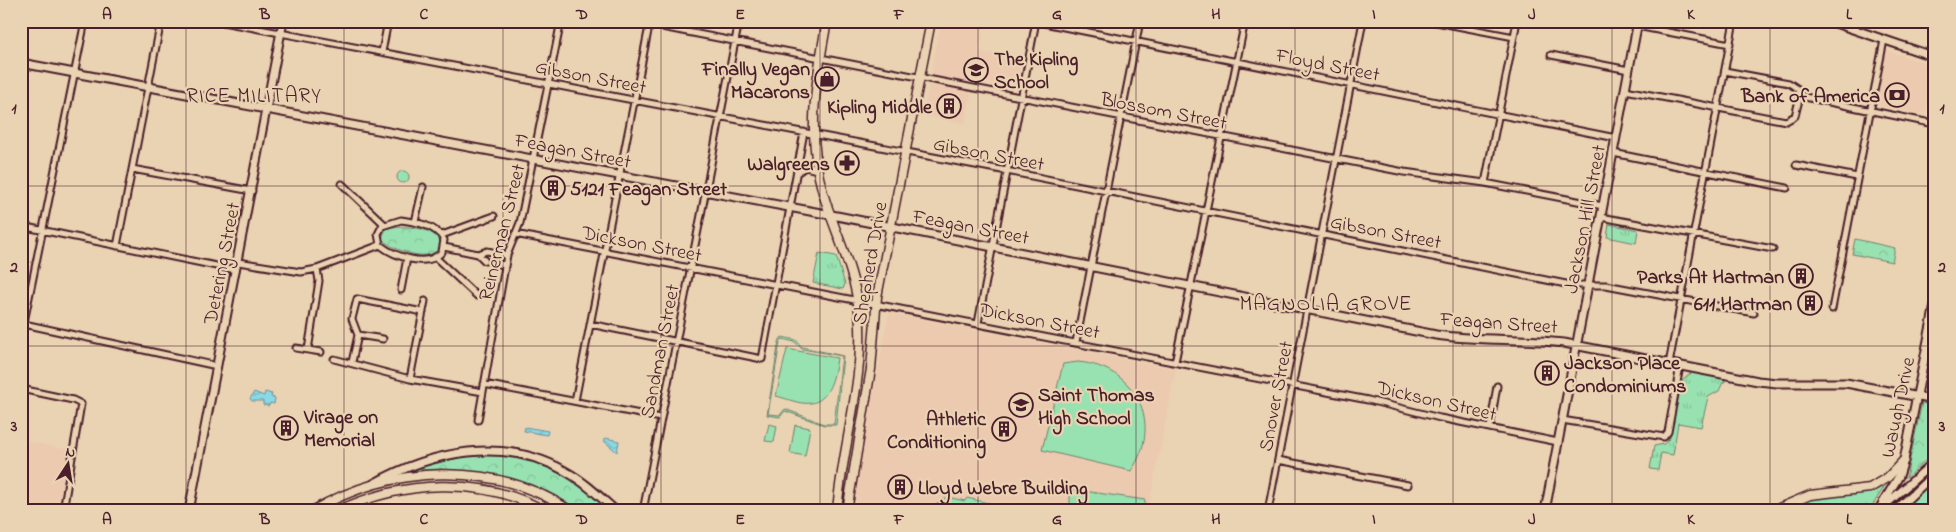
<svg xmlns="http://www.w3.org/2000/svg" width="1956" height="532" font-family="'Indie Flower',sans-serif">
  <style>
    .built { fill: #eccaaf }
    .grass { fill: url(#grass-tufts); stroke: #71806e }
    .park { fill: url(#park-crowns); stroke: #71806e }
    .garden { fill: #98e2b1; stroke: #71806e; fill-rule: evenodd }
    .water { fill: url(#water-waves); stroke: #708f9b }
    .lines { fill: none; stroke-linecap: round; stroke-linejoin: round }
    .street-casing { stroke: #4a1f2b; stroke-width: 9 }
    .secondary-casing { stroke: #4a1f2b; stroke-width: 11 }
    .primary-casing { stroke: #4a1f2b; stroke-width: 11 }
    .street { stroke: #ead3b2; stroke-width: 5 }
    .secondary { stroke: #ead3b2; stroke-width: 7 }
    .primary { stroke: #ead3b2; stroke-width: 8 }
    .grid { fill: none; stroke: #4a1f2b; stroke-width: 1; stroke-opacity: 0.55 }
    .labels { text-anchor: middle; stroke-width: 4.5; stroke-linejoin: round; paint-order: stroke }
    .poi-label { font-size: 20px; font-weight: bold; fill: #4a1f2b; stroke: #ead3b2; text-anchor: end }
    .street-label { font-size: 20px; fill: #4a1f2b; stroke: #ead3b2 }
    .neighbourhood-label { font-size: 21px; letter-spacing: 1px; fill: #4a1f2b; stroke: #ead3b2 }
    .neatline { fill: none; stroke: #4a1f2b; stroke-width: 2 }
    .grid-label { font-size: 16px; text-anchor: middle; font-weight: bold; fill: #4a1f2b }
  </style>
  <defs>
    <pattern id="grass-tufts" width="24" height="20" patternUnits="userSpaceOnUse" patternTransform="scale(1.25)"><rect width="24" height="20" fill="#98e2b1"/><path d="M3 7l-1-3M5 7V3M7 7l1-3M15 17l-1-3M17 17v-4M19 17l1-3" fill="none" stroke="#84c198"/></pattern>
    <pattern id="park-crowns" width="20" height="18" patternUnits="userSpaceOnUse" patternTransform="scale(1.25)"><rect width="20" height="18" fill="#98e2b1"/><path d="M2 6a3 3 0 1 1 6 0M12 15a3 3 0 1 1 6 0" fill="none" stroke="#84c198"/></pattern>
    <pattern id="water-waves" width="16" height="10" patternUnits="userSpaceOnUse" patternTransform="scale(1.25)"><rect width="16" height="10" fill="#89dae5"/><path d="M0 5q4-4 8 0t8 0" fill="none" stroke="#78bbc5"/></pattern>
  </defs>
  <rect width="100%" height="100%" fill="#ead3b2"/>
  <filter id="ink" filterUnits="userSpaceOnUse"><feTurbulence type="fractalNoise" baseFrequency=".02" numOctaves="2"/><feDisplacementMap in="SourceGraphic" scale="10" xChannelSelector="R" yChannelSelector="G"/><feConvolveMatrix kernelMatrix="1 2 1 2 8 2 1 2 1" color-interpolation-filters="sRGB"/></filter>
  <g filter="url(#ink)">
    <path class="built" d="M941,21H986L979,51L1022,59L1016,88L974,80L965,124L923,115Z
      M1886,50L1933,66L1926,115L1876,105Z
      M889,313L1176,369L1148,511H856L857,476Z
      M1935,333V395L1927,394L1924,390Z
      M21,440L69,450L57,511H21Z"/>
    <path class="grass" d="M1609,224L1638,230L1636,243L1607,237Z
      M819,253L836,256L845,284L843,289L813,283Z
      M1692,372L1724,379L1725,382H1723L1719,391L1708,397L1701,427L1678,423L1673,455L1661,453L1658,470L1650,469L1654,446L1664,444L1670,438L1682,381Z
      M1935,479V511H1902L1904,508Z
      M1886,484L1869,511H1778L1809,498L1875,489Z"/>
    <path class="park" d="M391,227C407,226 429,227 440,240C440,268 393,251 382,239L385,230Z
      M1855,239L1895,248L1892,262L1852,254Z
      M1922,402L1935,405V452L1906,478Z
      M494,453C514,457 534,460 552,467C575,476 594,495 613,511H578L546,493L492,474L440,469L405,471L475,454Z"/>
    <path class="garden" d="M397 177a6 6 0 1 1 12 0a6 6 0 1 1-12 0Z
      M782,337L796,340L802,347L843,356L836,425H824L785,411L780,417L767,415L779,341ZM782,339L795,342L802,349L842,356L834,424H824L785,409L780,415L768,414L780,342Z
      M787,349L837,358C835,373 830,401 811,403C800,405 786,398 776,396Z
      M1078,362C1136,367 1164,423 1131,471L1042,450L1063,364Z
      M769,424L777,426L774,442L765,441Z
      M795,425L810,428L805,456L790,453Z
      M1070,489L1145,500V511H1070Z
      M947,497L965,501L967,498L1022,511H932L933,506Z"/>
    <path class="water" d="M254,392L264,396L265,392L272,394L271,397L275,398L274,404L270,403L269,406L263,405V401H252L250,399Z
      M525,427L548,431L547,435L524,431Z
      M606,438L619,441L617,452L604,441Z"/>
    <g class="lines">
      <g class="street-casing">
        <path id="street" d="M217,21L1007,171L1571,285H1606L1754,313
          M631,21L1404,172L1485,183L1603,206
          M1034,21L1616,138
          M1431,21L1514,37
          M1637,26L1730,44
          M382,52L388,21
          M1551,55L1629,70
          M1625,90L1786,121L1795,116L1800,96L1798,89L1789,83L1725,71
          M1800,96L1935,124
          M1613,153L1787,188
          M1796,165L1857,177
          M132,169L252,191
          M798,172L805,167L817,170
          M1485,183L1517,21
          M342,184L384,224
          M1601,217L1773,249
          M401,220C416,222 436,225 444,240L442,252C427,269 394,256 380,245L378,234L382,226Z
          M415,222L423,187
          M21,226L236,270
          M515,234L1368,400L1440,418L1558,442
          M442,235L494,216
          M117,246L161,21
          M444,247L478,254L487,251L507,255
          M478,254L485,261
          M435,257L477,296
          M238,262L301,272L317,269L380,245
          M493,263L505,265
          M401,290L407,258
          M1832,309L1884,40
          M978,323L1036,21
          M24,324L217,366
          M590,324L762,359L804,132
          M358,335L383,339
          M21,337L85,21
          M1076,342L1140,21
          M296,348L321,352
          M308,350L319,281L317,269
          M334,359L410,379L483,392
          M352,362L358,335L352,319L357,299L423,312
          M1175,362L1245,21
          M1669,364L1734,21
          M410,379L425,301
          M484,384L661,418
          M21,389L73,400L81,404L63,511
          M575,401L650,21
          M478,420L507,255L520,223L561,21
          M1562,420L1664,437L1668,432L1680,366
          M1490,428L1497,386
          M1278,460L1408,485
          M643,511L739,21
          M1268,511L1363,21"/>
      </g>
      <g class="secondary-casing">
        <path id="secondary" d="M1829,21L1935,57
          M21,63L842,217L1436,335C1478,341 1521,338 1564,343L1758,381L1777,383H1846L1935,400
          M373,484C432,451 504,436 565,471C584,481 600,497 616,511
          M1881,509L1935,461
          M189,511L283,21
          M1545,511L1638,21
          M1878,511L1899,476L1904,460L1935,305
          M1895,511L1935,473"/>
      </g>
      <g class="primary-casing">
        <path id="primary" d="M827,21C816,79 806,135 823,193C835,233 855,270 859,312C866,375 842,447 837,511
          M312,511C391,465 493,459 571,511
          M337,511C402,481 480,475 545,511
          M847,511L871,369L877,297L931,21
          M1772,511L1810,495L1870,488L1888,477L1904,460"/>
      </g>
      <use href="#street" class="street"/>
      <use href="#secondary" class="secondary"/>
      <use href="#primary" class="primary"/>
    </g>
  </g>
  <path class="grid" d="M186,21V511M344,21V511M503,21V511M661,21V511M820,21V511M978,21V511M1136,21V511M1295,21V511M1453,21V511M1612,21V511M1770,21V511M21,186H1935M21,346H1935"/>
  <defs>
    <g id="school-ring" transform="scale(1.25)"><circle r="9.5" fill="#ead3b2" stroke="#4a1f2b" stroke-width="1.5"/><path d="M0-5L7-2L0 1L-7-2ZM-4 1L0 2.5L4 1V4Q0 6-4 4Z" fill="#4a1f2b"/></g>
    <g id="shop-ring" transform="scale(1.25)"><circle r="9.5" fill="#ead3b2" stroke="#4a1f2b" stroke-width="1.5"/><path d="M-5-2.5h2.3a2.7 3.5 0 0 1 5.4 0H5L5.5 6h-11ZM-1.5-2.5h3a1.5 2.3 0 0 0-3 0Z" fill="#4a1f2b"/></g>
    <g id="bank-ring" transform="scale(1.25)"><circle r="9.5" fill="#ead3b2" stroke="#4a1f2b" stroke-width="1.5"/><path d="M-6-4H6V4H-6ZM0-2.3a2.3 2.3 0 1 0 0 4.6a2.3 2.3 0 1 0 0-4.6Z" fill="#4a1f2b"/></g>
    <g id="building-ring" transform="scale(1.25)"><circle r="9.5" fill="#ead3b2" stroke="#4a1f2b" stroke-width="1.5"/><path d="M-4-6H4V6H1V3H-1V6H-4ZM-2.5-4.3h1.7v1.8h-1.7ZM.8-4.3h1.7v1.8H.8ZM-2.5-1h1.7V.8h-1.7ZM.8-1h1.7V.8H.8Z" fill="#4a1f2b"/></g>
    <g id="pharmacy-ring" transform="scale(1.25)"><circle r="9.5" fill="#ead3b2" stroke="#4a1f2b" stroke-width="1.5"/><path d="M-2-6h4v4h4v4h-4v4h-4v-4h-4v-4h4Z" fill="#4a1f2b"/></g>
  </defs>
  <g fill-rule="evenodd">
    <use href="#school-ring" x="976" y="70"/>
    <use href="#shop-ring" x="827" y="79"/>
    <use href="#bank-ring" x="1897" y="95"/>
    <use href="#building-ring" x="949" y="106"/>
    <use href="#pharmacy-ring" x="847" y="163"/>
    <use href="#building-ring" x="553" y="188"/>
    <use href="#building-ring" x="1801" y="276"/>
    <use href="#building-ring" x="1810" y="303"/>
    <use href="#building-ring" x="1547" y="373"/>
    <use href="#school-ring" x="1021" y="405"/>
    <use href="#building-ring" x="286" y="428"/>
    <use href="#building-ring" x="1004" y="429"/>
    <use href="#building-ring" x="900" y="487"/>
  </g>
  <g class="labels">
    <g class="poi-label">
      <text x="994" y="65" text-anchor="start">The Kipling<tspan x="994" dy="23">School</tspan></text>
      <text x="810" y="75">Finally Vegan<tspan x="810" dy="23">Macarons</tspan></text>
      <text x="1880" y="102">Bank of America</text>
      <text x="932" y="113">Kipling Middle</text>
      <text x="830" y="170">Walgreens</text>
      <text x="570" y="195" text-anchor="start">5121 Feagan Street</text>
      <text x="1784" y="283">Parks At Hartman</text>
      <text x="1792" y="310">611 Hartman</text>
      <text x="1564" y="369" text-anchor="start">Jackson Place<tspan x="1564" dy="23">Condominiums</tspan></text>
      <text x="1038" y="401" text-anchor="start">Saint Thomas<tspan x="1038" dy="23">High School</tspan></text>
      <text x="304" y="423" text-anchor="start">Virage on<tspan x="304" dy="23">Memorial</tspan></text>
      <text x="986" y="425">Athletic<tspan x="986" dy="23">Conditioning</tspan></text>
      <text x="918" y="494" text-anchor="start">Lloyd Webre Building</text>
    </g>
    <g class="street-label">
      <text transform="translate(1328 64) rotate(11)" y="7">Floyd Street</text>
      <text transform="translate(591 76) rotate(11)" y="7">Gibson Street</text>
      <text transform="translate(1164 110) rotate(11)" y="7">Blossom Street</text>
      <text transform="translate(573 150) rotate(11)" y="7">Feagan Street</text>
      <text transform="translate(989 153) rotate(11)" y="7">Gibson Street</text>
      <text transform="translate(1584 219) rotate(-79)" y="7">Jackson Hill Street</text>
      <text transform="translate(971 226) rotate(11)" y="7">Feagan Street</text>
      <text transform="translate(1386 231) rotate(11)" y="7">Gibson Street</text>
      <text transform="translate(501 232) rotate(-76)" y="7">Reinerman Street</text>
      <text transform="translate(642 243) rotate(11)" y="7">Dickson Street</text>
      <text transform="translate(221 263) rotate(-79)" y="7">Detering Street</text>
      <text transform="translate(869 263) rotate(-80)" y="7">Shepherd Drive</text>
      <text transform="translate(1040 320) rotate(11)" y="7">Dickson Street</text>
      <text transform="translate(1499 322) rotate(4)" y="7">Feagan Street</text>
      <text transform="translate(659 351) rotate(-79)" y="7">Sandman Street</text>
      <text transform="translate(1275 396) rotate(-79)" y="7">Snover Street</text>
      <text transform="translate(1437 400) rotate(13)" y="7">Dickson Street</text>
      <text transform="translate(1897 407) rotate(-78)" y="7">Waugh Drive</text>
    </g>
    <g class="neighbourhood-label">
      <text x="254" y="102">RICE MILITARY</text>
      <text x="1326" y="310">MAGNOLIA GROVE</text>
    </g>
  </g>
  <rect width="1956" height="532" fill="none" stroke="#ead3b2" stroke-width="55"/>
  <g transform="translate(68 464) rotate(12)" stroke="#ead3b2" stroke-width="4" paint-order="stroke">
  <path d="M0-4L9 19L0 12L-9 19Z" fill="#4a1f2b"/>
  <text y="-8" font-size="14" font-weight="bold" text-anchor="middle" fill="#4a1f2b">N</text>
  </g>
  <rect x="28" y="28" width="1900" height="476" class="neatline"/>
  <g class="grid-label">
    <text x="107" y="19">A</text>
    <text x="265" y="19">B</text>
    <text x="424" y="19">C</text>
    <text x="582" y="19">D</text>
    <text x="740" y="19">E</text>
    <text x="899" y="19">F</text>
    <text x="1057" y="19">G</text>
    <text x="1216" y="19">H</text>
    <text x="1374" y="19">I</text>
    <text x="1532" y="19">J</text>
    <text x="1691" y="19">K</text>
    <text x="1849" y="19">L</text>
    <text x="14" y="113">1</text>
    <text x="1942" y="113">1</text>
    <text x="14" y="272">2</text>
    <text x="1942" y="272">2</text>
    <text x="14" y="431">3</text>
    <text x="1942" y="431">3</text>
    <text x="107" y="524">A</text>
    <text x="265" y="524">B</text>
    <text x="424" y="524">C</text>
    <text x="582" y="524">D</text>
    <text x="740" y="524">E</text>
    <text x="899" y="524">F</text>
    <text x="1057" y="524">G</text>
    <text x="1216" y="524">H</text>
    <text x="1374" y="524">I</text>
    <text x="1532" y="524">J</text>
    <text x="1691" y="524">K</text>
    <text x="1849" y="524">L</text>
  </g>
</svg>
